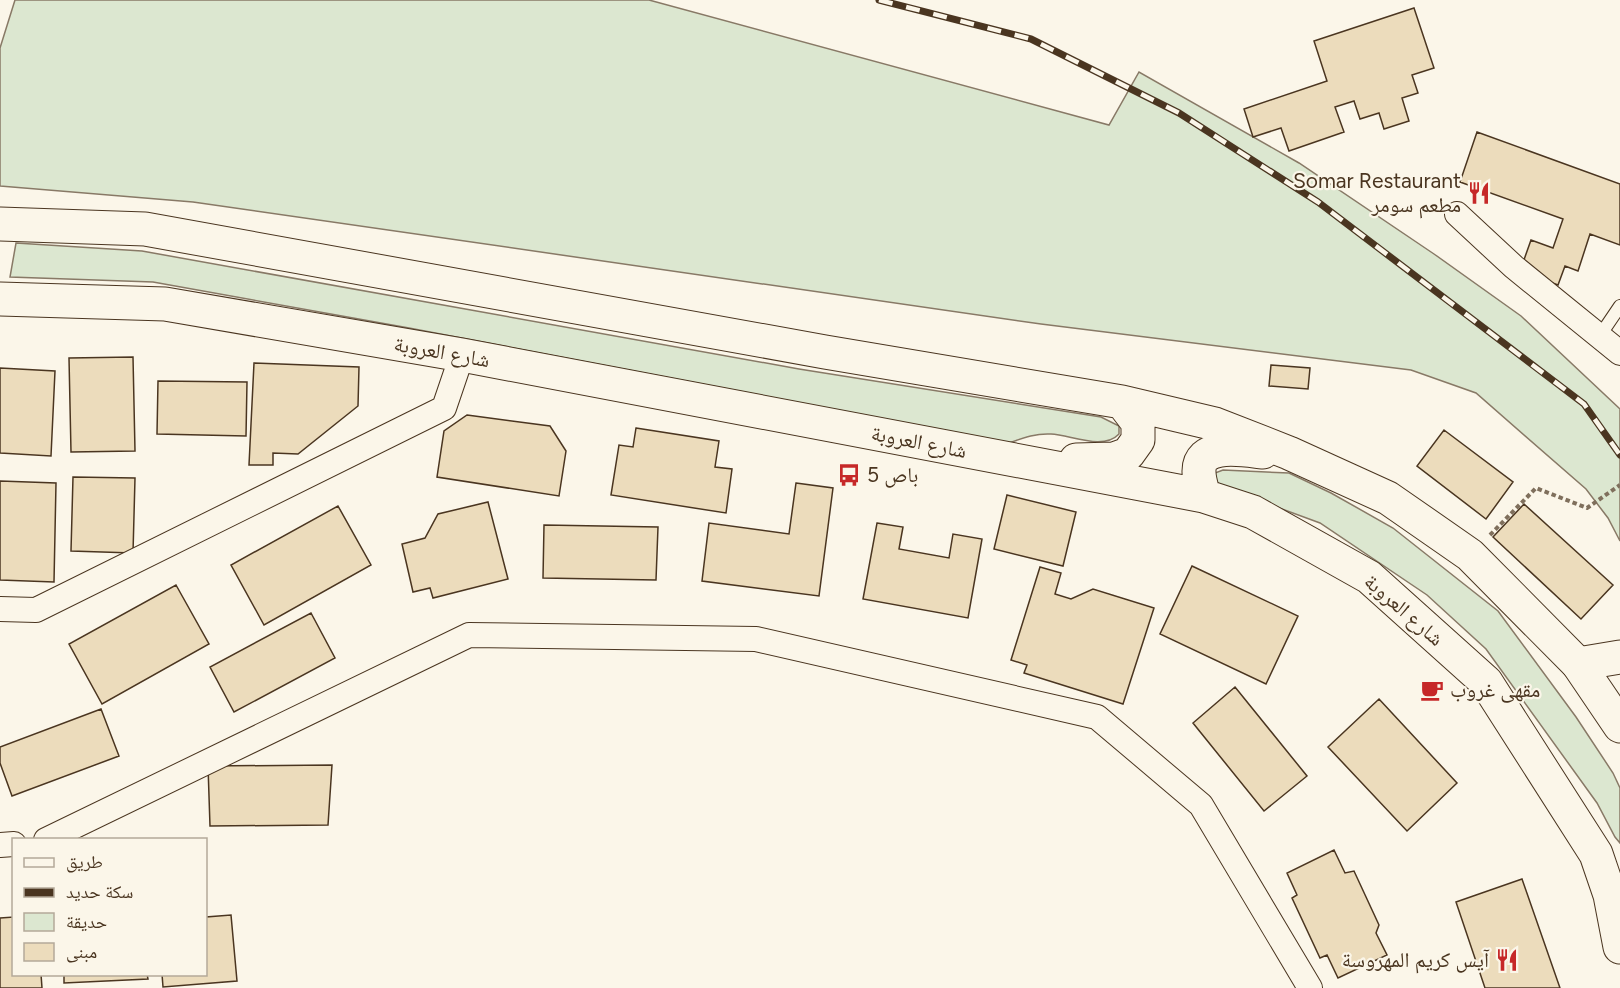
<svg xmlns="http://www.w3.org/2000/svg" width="1620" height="988" font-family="Figtree,'Noto Naskh Arabic',sans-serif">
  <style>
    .green { fill: #dce7d0; stroke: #887966; stroke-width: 1.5 }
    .building { fill: #ecdcbc; stroke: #4a3520; stroke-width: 1.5 }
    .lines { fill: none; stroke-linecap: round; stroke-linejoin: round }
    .lane-casing { stroke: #4a3520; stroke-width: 14 }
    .street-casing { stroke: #4a3520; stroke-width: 26 }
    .secondary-casing { stroke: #4a3520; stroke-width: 35 }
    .primary-casing { stroke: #4a3520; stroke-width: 35 }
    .path { stroke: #7f6f5c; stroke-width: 4; stroke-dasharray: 4.5 3; stroke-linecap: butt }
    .lane { stroke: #fbf6e9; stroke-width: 12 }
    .street { stroke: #fbf6e9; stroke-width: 24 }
    .secondary { stroke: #fbf6e9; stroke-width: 33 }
    .primary { stroke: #fbf6e9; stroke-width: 33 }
    .rail-casing { stroke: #4a3520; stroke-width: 7 }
    .rail { stroke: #fbf6e9; stroke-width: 4.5; stroke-dasharray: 14; stroke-linecap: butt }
    .labels { text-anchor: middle; stroke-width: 4.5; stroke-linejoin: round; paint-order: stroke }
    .poi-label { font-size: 21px; fill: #4a3520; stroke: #fbf6e9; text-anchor: end }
    .street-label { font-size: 21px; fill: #4a3520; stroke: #fbf6e9 }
  </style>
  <rect width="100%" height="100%" fill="#fbf6e9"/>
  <path class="green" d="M15,0H649L1109,125L1139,72L1299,163L1434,254L1521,316L1620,409V541L1608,518L1586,489L1476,393L1411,370L1041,324L193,202L0,186V48Z
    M16,243L142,251L799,369L1101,417L1119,426V434C1103,451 1071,435 1051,434C1036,433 1023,438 1009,443L409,328L153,282L10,277Z
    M1223,470L1289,473L1331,493L1393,528L1498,611L1576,717L1613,773L1620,788V843L1615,837L1597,803L1486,649L1427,595L1320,523L1225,488L1214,480L1215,473Z"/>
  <path class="building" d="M1414,8L1434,68L1412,75L1418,93L1402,98L1409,121L1384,129L1379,113L1360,119L1354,101L1335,107L1344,132L1289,151L1281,128L1253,137L1244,109L1327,81L1314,41Z
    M1477,132L1620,184V245L1590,234L1578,271L1565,266L1558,285L1520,271L1531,240L1553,248L1563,219L1460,182Z
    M133,357L135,451L71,452L69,358Z
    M254,363L359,367L358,406L298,454L273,453V465H249Z
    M1271,365L1310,368L1308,389L1269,386Z
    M0,368L55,371L51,456L0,453Z
    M158,381L247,382L246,436L157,434Z
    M467,415L550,426L566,451L559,496L437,477L444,431Z
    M636,428L719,441L715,467L732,469L726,513L611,495L619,445L633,447Z
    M1444,430L1513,482L1486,519L1417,466Z
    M73,477L135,478L133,553L71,551Z
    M0,481L56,483L54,582L0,580Z
    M796,483L833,488L819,596L702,581L709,523L789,534Z
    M1007,495L1076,512L1063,566L994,549Z
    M488,502L508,579L433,598L430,588L413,592L402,544L425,538L438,514Z
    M1524,504L1613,585L1581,619L1493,537Z
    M338,506L371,565L264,625L231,565Z
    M877,523L903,527L899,549L949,558L953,534L982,539L968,618L863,599Z
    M544,525L658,527L656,580L543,578Z
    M1192,566L1298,616L1266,684L1160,634Z
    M1040,567L1061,573L1055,594L1071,599L1093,589L1154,608L1123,704L1024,673L1027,665L1011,660Z
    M176,585L209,644L102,704L69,644Z
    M311,613L335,658L234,712L210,667Z
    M1235,687L1307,776L1264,811L1193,723Z
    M1379,699L1457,783L1407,831L1328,747Z
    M101,709L119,756L12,796L0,763V747Z
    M332,765L328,825L210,826L208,766Z
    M1334,850L1345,873L1354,871L1379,925L1376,933L1387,955L1338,978L1327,955L1320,958L1292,898L1297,895L1287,873Z
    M1522,879L1560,988H1485L1456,902Z
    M231,915L237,981L163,987L162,974H206V917Z
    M14,917V974H41L42,988H0V918Z
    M64,974H147L148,979L64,983Z"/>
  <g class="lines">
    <g class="lane-casing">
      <path id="lane" d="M1599,337L1620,306"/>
    </g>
    <g class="street-casing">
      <path id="street" d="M1457,214L1514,267L1620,353
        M0,609L36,610L444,408L462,355
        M46,840L469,635L756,639L1097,717L1201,805L1310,988
        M0,845L14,844"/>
    </g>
    <g class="secondary-casing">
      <path id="secondary" d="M1578,664L1620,657"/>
    </g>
    <g class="primary-casing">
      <path id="primary" d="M0,224L145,229L825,352L1122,402L1215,424L1289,453L1388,498L1470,555L1578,664L1620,726
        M0,299L165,304L462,355L1204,496L1253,512L1369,577L1486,682L1596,854L1610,895L1620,947
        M1076,460L1114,459L1128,454L1138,440V423L1122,402
        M1204,496C1202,488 1199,480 1199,472C1198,441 1244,450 1263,452"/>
    </g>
    <path class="path" d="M1490,535L1536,488L1587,508L1620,485"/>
    <use href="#lane" class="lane"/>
    <use href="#street" class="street"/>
    <use href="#secondary" class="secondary"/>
    <use href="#primary" class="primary"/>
    <g class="rail-casing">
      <path id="rail" d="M879,0L1031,39L1179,113L1318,202L1584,404L1620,455"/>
    </g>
    <use href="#rail" class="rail"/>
  </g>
  <defs>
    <g id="restaurant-bare" transform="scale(1.8)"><path d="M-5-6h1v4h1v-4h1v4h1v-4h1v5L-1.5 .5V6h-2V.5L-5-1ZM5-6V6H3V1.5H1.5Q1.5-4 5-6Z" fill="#c62828" stroke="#fbf6e9" stroke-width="2.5" paint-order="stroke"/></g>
    <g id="bus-bare" transform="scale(1.8)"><path d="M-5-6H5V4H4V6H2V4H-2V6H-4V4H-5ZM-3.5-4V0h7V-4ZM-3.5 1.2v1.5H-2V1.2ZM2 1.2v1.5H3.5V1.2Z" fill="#c62828" stroke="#fbf6e9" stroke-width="2.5" paint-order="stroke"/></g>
    <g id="cafe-bare" transform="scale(1.8)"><path d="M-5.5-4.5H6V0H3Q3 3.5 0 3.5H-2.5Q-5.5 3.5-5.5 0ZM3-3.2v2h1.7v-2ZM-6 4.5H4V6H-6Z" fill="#c62828" stroke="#fbf6e9" stroke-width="2.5" paint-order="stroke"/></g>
  </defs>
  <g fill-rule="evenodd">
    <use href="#restaurant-bare" x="1479" y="193"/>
    <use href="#bus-bare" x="849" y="475"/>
    <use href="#cafe-bare" x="1432" y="690"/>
    <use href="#restaurant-bare" x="1507" y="960"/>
  </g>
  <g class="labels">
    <g class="poi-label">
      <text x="1461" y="188">Somar Restaurant<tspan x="1461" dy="24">مطعم سومر</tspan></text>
      <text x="867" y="482" text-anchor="start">باص 5</text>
      <text x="1450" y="697" text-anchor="start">مقهى غروب</text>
      <text x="1489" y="967">آيس كريم المهروسة</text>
    </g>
    <g class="street-label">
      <text transform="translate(442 352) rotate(10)" y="7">شارع العروبة</text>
      <text transform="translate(919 442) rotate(11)" y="7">شارع العروبة</text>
      <text transform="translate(1404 610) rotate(41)" y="7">شارع العروبة</text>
    </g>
  </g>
  <rect x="12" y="838" width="195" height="138" fill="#fbf6e9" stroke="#b4a999" stroke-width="1.5"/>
  <rect x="24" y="858" width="30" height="9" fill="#fbf6e9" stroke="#b4a999" stroke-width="1.5"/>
  <text x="66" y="868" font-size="18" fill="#4a3520">طريق</text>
  <rect x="24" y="888" width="30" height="9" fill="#4a3520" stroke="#b4a999" stroke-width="1.5"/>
  <text x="66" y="898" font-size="18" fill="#4a3520">سكة حديد</text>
  <rect x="24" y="913" width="30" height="18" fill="#dce7d0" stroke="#b4a999" stroke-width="1.5"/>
  <text x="66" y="928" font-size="18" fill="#4a3520">حديقة</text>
  <rect x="24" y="943" width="30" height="18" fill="#ecdcbc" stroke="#b4a999" stroke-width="1.5"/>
  <text x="66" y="958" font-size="18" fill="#4a3520">مبنى</text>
</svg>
